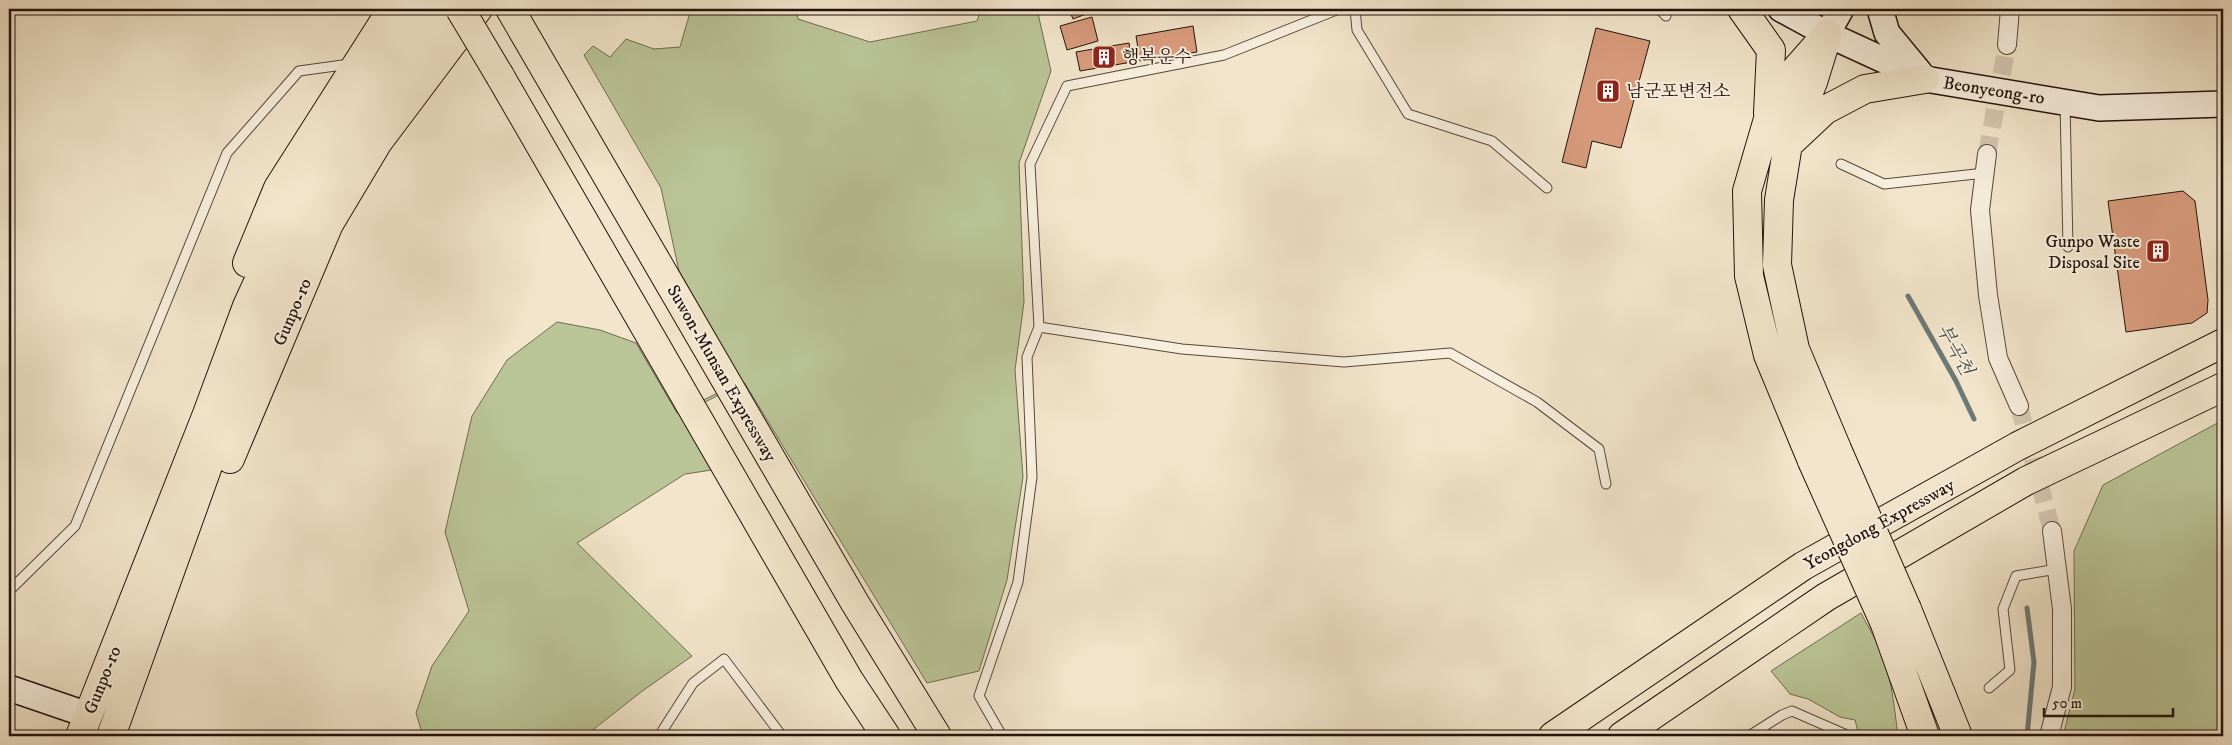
<svg xmlns="http://www.w3.org/2000/svg" width="2232" height="745" font-family="'IM FELL DW Pica','Noto Serif KR',serif">
  <style>
    .green { fill: #bac597; stroke: #6e6c52 }
    .lines { fill: none; stroke-linecap: round; stroke-linejoin: round }
    .stream { stroke: #6c7976; stroke-width: 5 }
    .building { fill: #d89b7c; stroke: #23120c }
    .street-tunnel { stroke: #d3c5ae; stroke-width: 18; stroke-dasharray: 18 9; stroke-linecap: butt }
    .lane-casing { stroke: #57473c; stroke-width: 11 }
    .street-casing { stroke: #57473c; stroke-width: 20 }
    .secondary-casing { stroke: #23120c; stroke-width: 28 }
    .primary-casing { stroke: #23120c; stroke-width: 30 }
    .highway-casing { stroke: #23120c; stroke-width: 30 }
    .lane { stroke: #f7eedd; stroke-width: 9 }
    .street { stroke: #f7eedd; stroke-width: 18 }
    .secondary { stroke: #f7eedd; stroke-width: 25 }
    .primary { stroke: #f2e5cb; stroke-width: 28 }
    .highway { stroke: #f2e5cb; stroke-width: 28 }
    .highway-bridge-casing { stroke: #23120c; stroke-width: 30; stroke-linecap: butt }
    .highway-bridge { stroke: #f2e5cb; stroke-width: 28 }
    .labels { text-anchor: middle; stroke-width: 4; stroke-linejoin: round; paint-order: stroke }
    .poi-label { font-size: 18px; fill: #23120c; stroke: #f7eedd; text-anchor: start }
    .street-label { font-size: 18px; fill: #23120c; stroke: #f7eedd }
    .water-label { font-size: 19px; font-style: italic; fill: #4d4e4a; stroke: #f7eedd }
  </style>
  <rect width="100%" height="100%" fill="#f2e5cb"/>
  <filter id="stains"><feTurbulence type="fractalNoise" baseFrequency=".004" numOctaves="4"/><feColorMatrix values="0 0 0 0 .2 0 0 0 0 .09 0 0 0 0 .02 0 0 0 .5 -.17"/></filter>
  <radialGradient id="worn" r=".72"><stop offset=".6" stop-color="#630" stop-opacity="0"/><stop offset="1" stop-color="#630" stop-opacity=".3"/></radialGradient>
  <path class="green" d="M691,9H796L798,19L870,42L977,21L981,9H1037L1051,71L1019,163L1024,302L1015,370L1023,477L1007,580L979,671L927,683L744,382L680,415L712,470L685,474L577,543L692,656L641,692L585,736H423L416,713L432,666L469,611L445,532L472,416L507,360L557,322L600,330L636,343L677,413L742,381L679,271L661,188L584,55L593,46L610,57L626,39L654,49L680,47Z
    M2223,420V736H2063L2075,689L2074,551L2103,485Z
    M1861,613C1866,623 1871,631 1876,641C1891,669 1894,705 1898,736H1859L1855,720L1840,717L1808,699L1790,694L1771,671Z"/>
  <g class="lines">
    <path class="stream" d="M1908,296L1956,381L1974,419
      M2027,736L2034,662L2027,608"/>
  </g>
  <path class="building" d="M1069,9H1099L1073,19Z
    M1092,17L1098,41L1067,50L1060,26Z
    M1193,26L1197,52L1140,61L1136,36Z
    M1596,28L1650,41L1621,148L1592,141L1586,168L1562,162Z
    M1129,43L1132,62L1080,71L1076,52Z
    M2183,191L2195,201L2208,300L2207,313L2192,323L2126,332L2108,201Z"/>
  <g class="lines">
    <path class="street-tunnel" d="M1987,154L2007,45
      M2019,406L2052,531"/>
    <g class="lane-casing">
      <path id="lane" d="M1355,9L1357,30L1408,114L1492,141L1547,188
        M1659,9L1666,16
        M2065,103L2068,247
        M1841,164L1884,184L1985,173
        M1039,327L1182,349L1344,362L1450,353L1537,402L1599,449L1606,484
        M9,591L75,526L227,153L299,71L350,64
        M1989,688L2010,670L2003,609L2016,576L2057,569
        M659,736L693,683L724,659L782,736
        M1002,736L979,696L1018,582L1032,477L1027,357L1039,327L1030,164L1067,86L1224,55L1339,9
        M1749,736L1782,715L1792,711L1847,735"/>
    </g>
    <g class="street-casing">
      <path id="street" d="M2007,45L2010,9
        M1987,154L1980,210L1988,295L1998,358L2019,406
        M2049,736L2062,687V609L2052,531"/>
    </g>
    <g class="secondary-casing">
      <path id="secondary" d="M1781,9L1827,34L1925,79L2099,108L2223,104
        M1880,9L1887,33L1920,73
        M1827,34L1841,9
        M9,688L88,715"/>
    </g>
    <g class="primary-casing">
      <path id="primary" d="M247,263L278,188L392,9
        M230,459L329,224L378,142L478,9
        M80,736L207,414L247,306L295,202L377,70L421,9
        M111,736L260,321L314,212L373,115L444,9"/>
    </g>
    <g class="highway-casing">
      <path id="highway" d="M510,9L855,603L937,736
        M1742,9L1771,50L1768,113
        M1826,40L1813,82L1788,144L1779,200L1777,265L1795,349L1837,449
        M500,76L849,680L886,736
        M1793,140L1825,110L1865,89L1925,79
        M1812,461L1768,355L1749,276L1747,191L1768,119L1797,68L1827,34
        M1907,609L1958,736
        M1885,624L1925,736
        M1553,736L1803,566L2018,446L2223,343
        M1622,736L1826,597L2026,481L2223,387"/>
    </g>
    <use href="#lane" class="lane"/>
    <use href="#street" class="street"/>
    <use href="#secondary" class="secondary"/>
    <use href="#primary" class="primary"/>
    <use href="#highway" class="highway"/>
    <g class="highway-bridge-casing">
      <path id="highway-bridge" d="M460,9L500,76
        M1837,449L1907,609
        M1812,461L1885,624"/>
    </g>
    <use href="#highway-bridge" class="highway-bridge"/>
  </g>
  <defs>
    <g id="building-square" transform="scale(1.25)"><rect x="-9" y="-9" width="18" height="18" rx="4" fill="#8f2418" stroke="#f7eedd"/><path d="M-4-6H4V6H1V3H-1V6H-4ZM-2.5-4.3h1.7v1.8h-1.7ZM.8-4.3h1.7v1.8H.8ZM-2.5-1h1.7V.8h-1.7ZM.8-1h1.7V.8H.8Z" fill="#fff"/></g>
  </defs>
  <g fill-rule="evenodd">
    <use href="#building-square" x="1104" y="57"/>
    <use href="#building-square" x="1608" y="91"/>
    <use href="#building-square" x="2158" y="251"/>
  </g>
  <g class="labels">
    <g class="poi-label">
      <text x="1122" y="63">행복운수</text>
      <text x="1626" y="97">남군포변전소</text>
      <text x="2140" y="247" text-anchor="end">Gunpo Waste<tspan x="2140" dy="21">Disposal Site</tspan></text>
    </g>
    <g class="street-label">
      <text transform="translate(1994 90) rotate(9)" y="6">Beonyeong-ro</text>
      <text transform="translate(292 312) rotate(-67)" y="6">Gunpo-ro</text>
      <text transform="translate(722 373) rotate(60)" y="6">Suwon-Munsan Expressway</text>
      <text transform="translate(1879 524) rotate(-29)" y="6">Yeongdong Expressway</text>
      <text transform="translate(102 680) rotate(-68)" y="6">Gunpo-ro</text>
    </g>
    <g class="water-label">
      <text transform="translate(1956 349) rotate(61)" y="7">부곡천</text>
    </g>
  </g>
  <rect width="2232" height="745" fill="none" stroke="#f2e5cb" stroke-width="30"/>
  <rect x="10" y="10" width="2212" height="725" fill="none" stroke="#23120c" stroke-width="2.5"/>
  <rect x="15" y="15" width="2202" height="715" fill="none" stroke="#23120c"/>
  <path d="M2044 708v8h129v-8" fill="none" stroke="#23120c" stroke-width="2.5"/>
  <text x="2052" y="708" font-size="15" fill="#23120c" stroke="#f7eedd" stroke-width="4" paint-order="stroke">50 m</text>
  <rect width="100%" height="100%" filter="url(#stains)"/>
  <rect width="100%" height="100%" fill="url(#worn)"/>
</svg>
